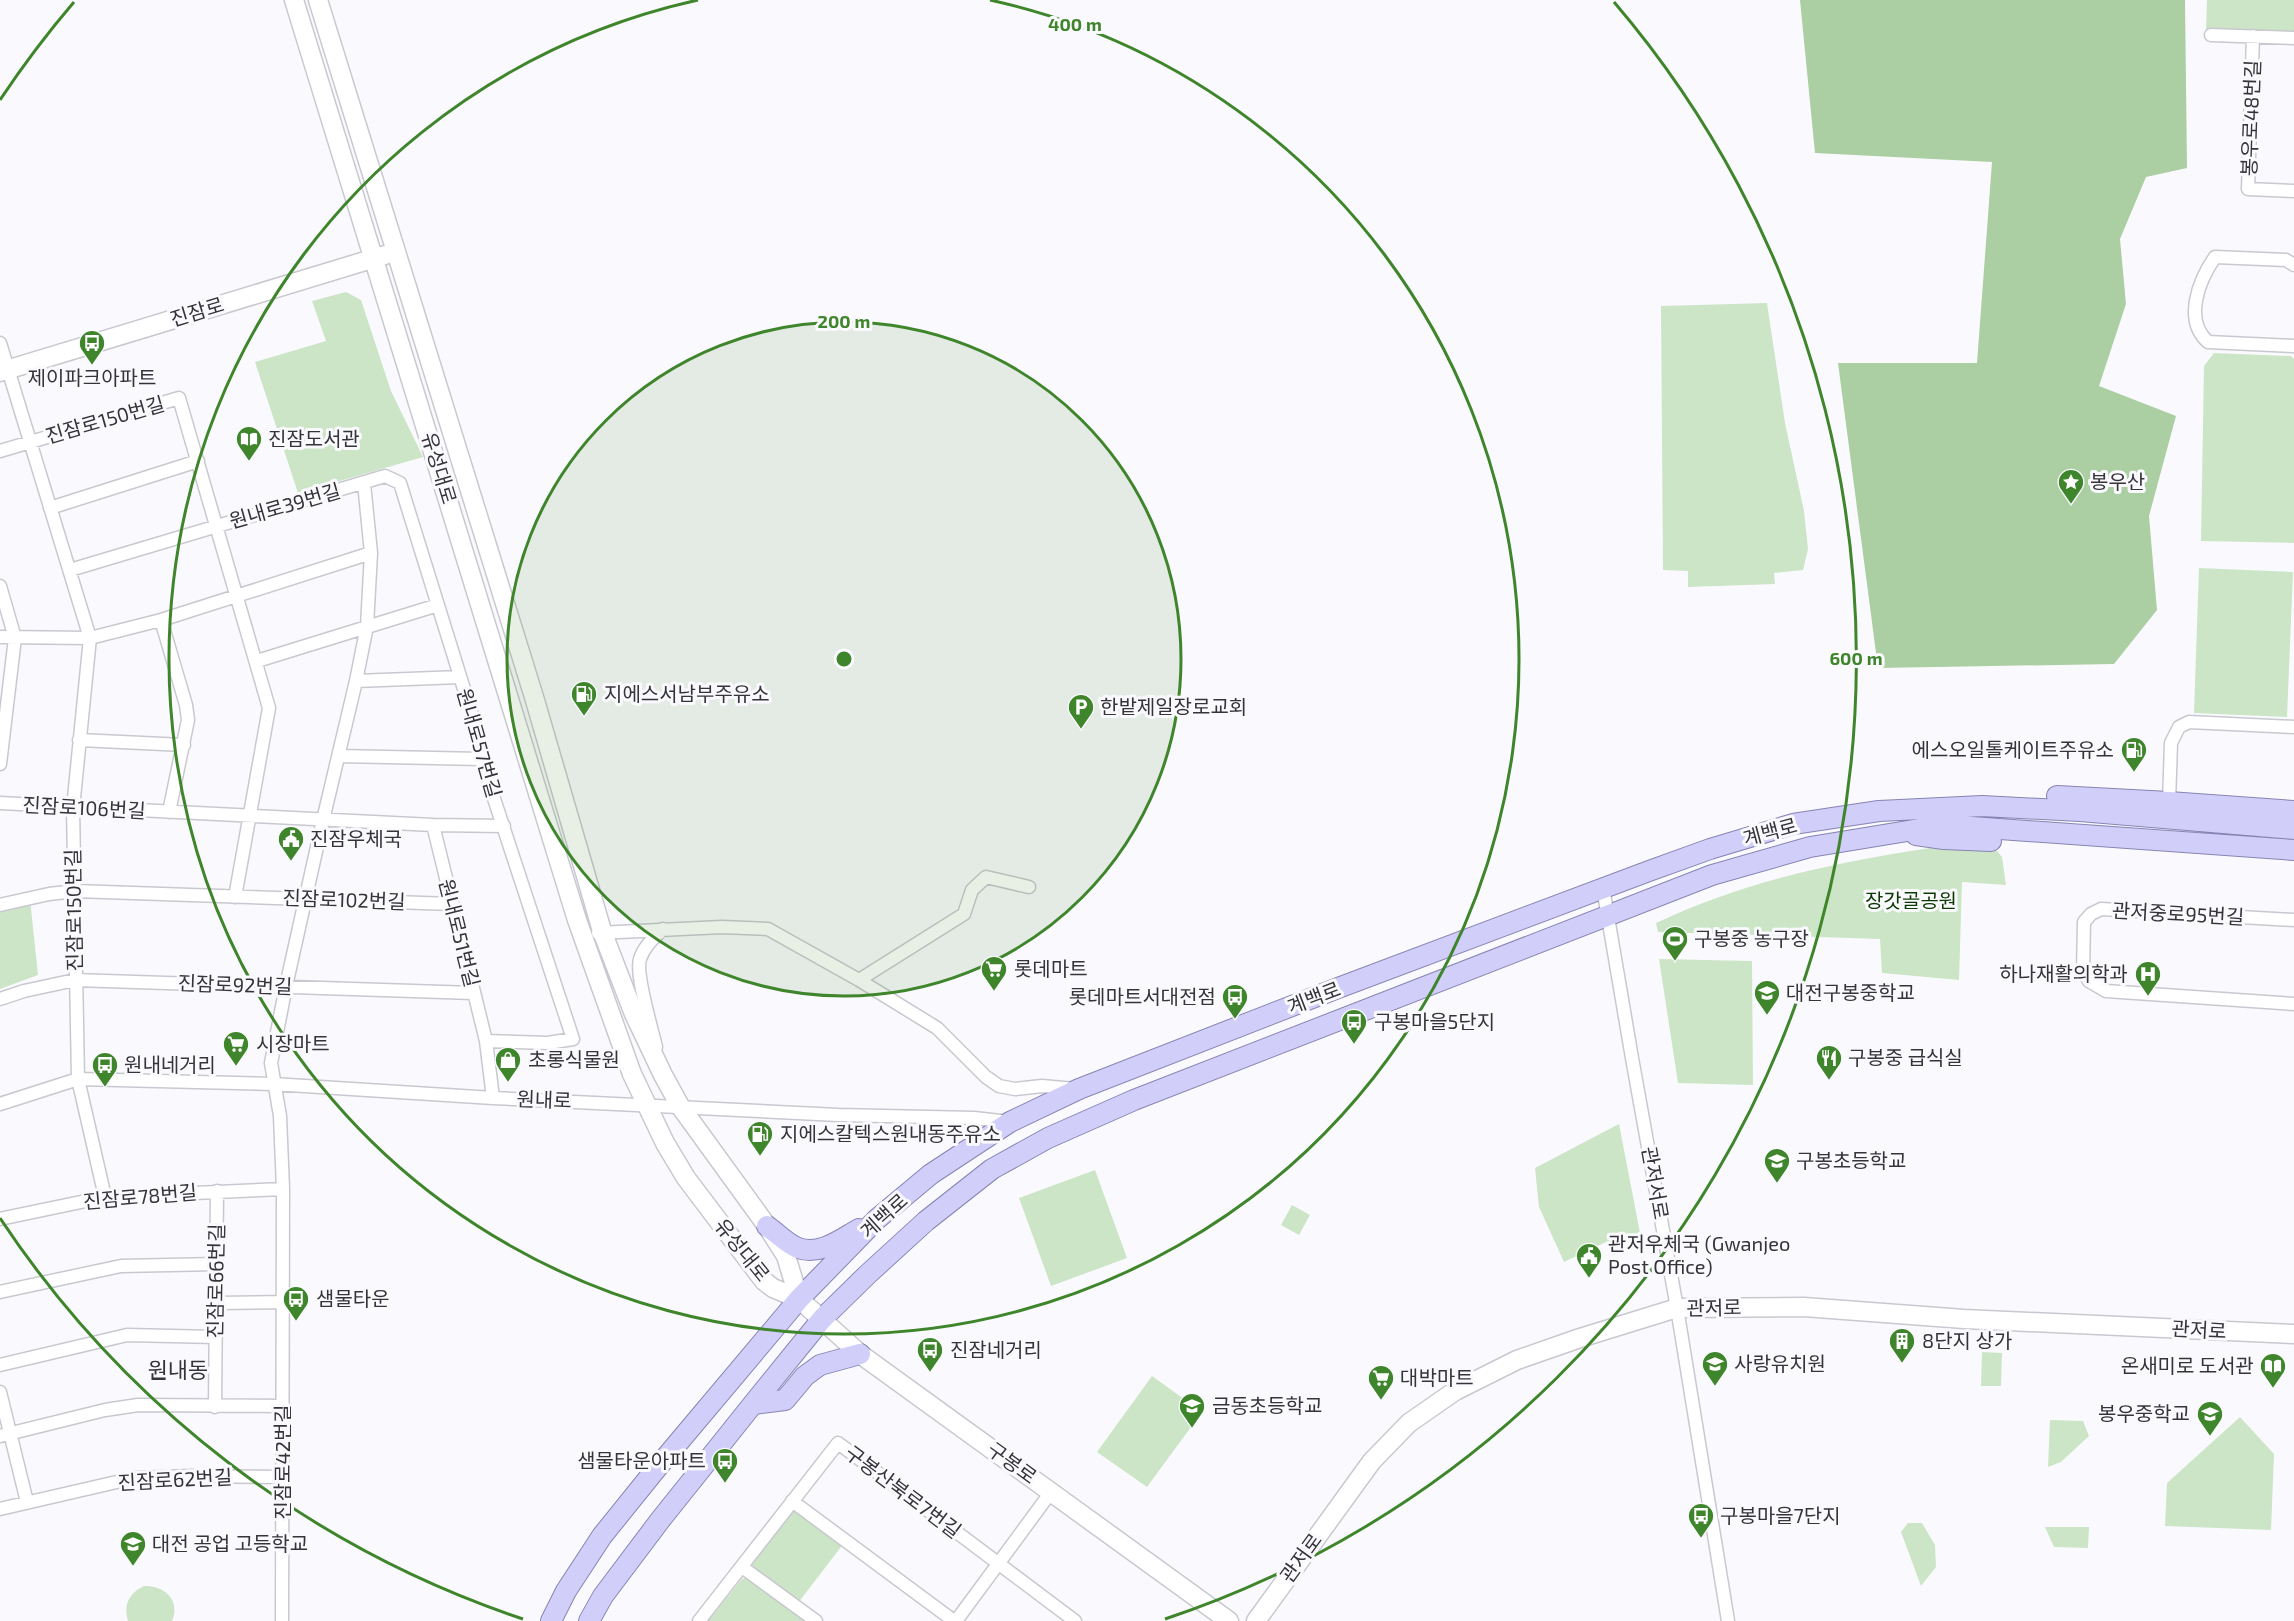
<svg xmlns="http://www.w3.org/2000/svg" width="2294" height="1621" font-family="'Exo 2','Noto Sans KR',sans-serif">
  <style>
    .green { fill: #cce5c6 }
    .forest { fill: #abcfa2 }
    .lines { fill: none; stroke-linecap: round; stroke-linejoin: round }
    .street-casing { stroke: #c8c8d0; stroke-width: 15 }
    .secondary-casing { stroke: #c8c8d0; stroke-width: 21 }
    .primary-casing { stroke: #8784b3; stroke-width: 22 }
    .street { stroke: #fff; stroke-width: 12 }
    .secondary { stroke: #fff; stroke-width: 18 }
    .primary { stroke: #d1cff9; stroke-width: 20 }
    .ring { fill: none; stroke: #3f852b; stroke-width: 3 }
    .labels { text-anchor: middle; stroke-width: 6; stroke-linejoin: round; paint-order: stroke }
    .street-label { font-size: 20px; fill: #353539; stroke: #fafafe }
    .poi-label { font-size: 20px; fill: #353539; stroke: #fafafe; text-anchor: start }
    .park-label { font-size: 20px; fill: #0b3b00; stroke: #fafafe }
    .quarter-label { font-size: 22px; fill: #353539; stroke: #fafafe }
    .centre { fill: #3f852b; stroke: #fafafe; stroke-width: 3 }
    .ring-label { font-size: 18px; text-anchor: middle; font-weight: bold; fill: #3f852b; stroke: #fafafe; stroke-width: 6; stroke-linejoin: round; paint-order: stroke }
  </style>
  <rect width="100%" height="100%" fill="#fafafe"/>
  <path class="green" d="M2207,0H2294V32L2206,29Z
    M346,292L361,300L391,391L423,457L298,493L255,362L326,341L312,301Z
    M1767,303L1785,423L1804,511L1808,549L1803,570L1774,573L1775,584L1688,587V571L1663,570L1661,306Z
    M2214,353L2291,356L2294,359V543L2201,541L2204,366Z
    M2199,568L2293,572L2287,717L2194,713Z
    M1936,847L1996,850L2002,857L2006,885L1962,882L1959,980L1882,973L1880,939L1658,932L1656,923C1748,880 1837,862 1936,847Z
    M30,899L38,975L0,989V907Z
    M1659,959L1752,961L1753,1085L1678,1083Z
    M1619,1124L1640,1233L1606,1242L1564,1262L1539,1207L1535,1168Z
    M1095,1170L1127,1258L1051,1286L1019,1198Z
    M1292,1205L1310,1215L1299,1235L1281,1225Z
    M1982,1352L2002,1353L2001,1386H1981Z
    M1152,1376L1202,1412L1147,1487L1097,1452Z
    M2240,1417L2274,1454L2271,1530L2165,1526L2167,1483Z
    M2050,1420L2083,1421L2089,1436L2061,1462L2048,1467Z
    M792,1507L844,1543L798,1603L748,1564Z
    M1908,1523H1922L1935,1545L1936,1567L1921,1586L1901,1532Z
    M2045,1527H2089L2088,1548L2054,1547Z
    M748,1577L805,1621H708L742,1579Z
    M144,1586C164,1585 181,1600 172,1621H128C123,1605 129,1593 144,1586Z"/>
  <path class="forest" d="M1800,0H2185L2187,168L2146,177L2120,239L2126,304L2099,386L2176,416L2149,516L2157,610L2114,664L1878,668L1838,363H1977L1992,162L1815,153Z"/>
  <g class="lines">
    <g class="street-casing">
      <path id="street" d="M2211,35L2294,38
        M2253,36L2248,189L2294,191
        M2294,265L2286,260L2215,257C2199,280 2183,320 2208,342L2294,346
        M0,343L90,638L73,808L78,1079L105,1197
        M0,451L179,398L269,708L235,897
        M50,508L198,461
        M70,570L385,476L400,483L478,734L481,759L573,1039L548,1043L486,1041
        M0,586L15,638L0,764
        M161,620L186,705L188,720L169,812
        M0,637L90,638L161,620L371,553
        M257,661L438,605
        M356,681L460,677
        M79,740L184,745
        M339,756L481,759
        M2169,802L2171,743L2179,727L2189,722L2294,727
        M0,803L433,825L504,826
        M433,825L486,1041L493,1098
        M1603,888L1632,1058L1677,1308L1728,1621
        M0,905L49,894L75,891L452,904
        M2294,920L2101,909L2091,914L2084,922L2083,972L2089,981L2106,991L2294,1004
        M598,933L722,927L768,929L859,980L937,1028L986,1077L999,1086L1015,1089L1042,1086L1075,1089
        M859,980L964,914L972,890L986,877L1029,887
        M0,999L24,991L75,980L473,993
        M656,1047C652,1029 635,974 640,959C644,946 654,938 663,929
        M0,1104L78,1079L273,1084L493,1098L838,1115L974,1118L1009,1122
        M0,1219L105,1197L283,1189
        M0,1292L121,1266L217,1264
        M216,1303L283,1302
        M0,1365L127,1335L216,1337
        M0,1392L27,1502
        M215,1407L217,1191
        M0,1436L105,1410L138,1405L283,1406
        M792,1501L954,1621
        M0,1509L134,1478L191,1476L282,1477
        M742,1567L816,1621
        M282,1621L283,1189L280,1116L271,1063L286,986L323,820L356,681L367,626L371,553L364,483
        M699,1621L838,1443L1075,1621
        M956,1621L1051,1492"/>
    </g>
    <g class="secondary-casing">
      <path id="secondary" d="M294,0L577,920L632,1074L665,1143L686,1178L764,1281L773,1288L799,1299L860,1354L1229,1621
        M318,0L534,697L602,931L634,1014L663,1075L680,1106L767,1226L786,1256L799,1299
        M0,372L385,255
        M1256,1621L1372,1461L1409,1423L1455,1391L1517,1360L1580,1338L1677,1308L1804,1307L1964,1319L2294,1334"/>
    </g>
    <g class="primary-casing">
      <path id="primary" d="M2057,796L2169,802L2294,811
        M1916,835L1944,839L1991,841
        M767,1226C776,1232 787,1244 798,1248C820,1256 841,1239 859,1229
        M753,1404L785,1400L805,1376L820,1365L860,1354
        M551,1621L566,1591L602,1536L656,1469L799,1299L877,1219L931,1174L1010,1122L1079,1089L1338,988L1649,871L1710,849L1793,824L1879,811L1982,806L2080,811L2294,829
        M589,1621L603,1596L661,1519L753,1404L822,1319L868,1274L926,1221L992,1169L1048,1138L1134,1100L1712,875L1810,847L1944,825L2294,850"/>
    </g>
    <use href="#street" class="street"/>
    <use href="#secondary" class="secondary"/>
    <use href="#primary" class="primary"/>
  </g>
  <circle cx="844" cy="659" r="337" fill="#3f852b" fill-opacity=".12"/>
  <g class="ring">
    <circle cx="844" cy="659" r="337"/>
    <path d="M990 0A675 675 0 1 1 698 0"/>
    <path d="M523 1619A1012 1012 0 0 1 0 1218M0 100A1012 1012 0 0 1 74 2M1614 2A1012 1012 0 0 1 1165 1619"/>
  </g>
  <defs>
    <g id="bus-pin" transform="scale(1.35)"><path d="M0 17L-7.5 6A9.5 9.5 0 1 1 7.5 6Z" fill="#3f852b" stroke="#fafafe"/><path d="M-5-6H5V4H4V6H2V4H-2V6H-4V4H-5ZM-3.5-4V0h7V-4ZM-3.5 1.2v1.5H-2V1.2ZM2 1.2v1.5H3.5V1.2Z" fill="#fff"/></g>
    <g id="library-pin" transform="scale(1.35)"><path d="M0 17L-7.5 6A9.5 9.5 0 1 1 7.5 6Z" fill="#3f852b" stroke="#fafafe"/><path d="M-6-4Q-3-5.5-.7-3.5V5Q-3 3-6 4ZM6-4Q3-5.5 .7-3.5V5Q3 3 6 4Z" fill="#fff"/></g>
    <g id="sight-pin" transform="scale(1.35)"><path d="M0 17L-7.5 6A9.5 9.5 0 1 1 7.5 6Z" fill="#3f852b" stroke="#fafafe"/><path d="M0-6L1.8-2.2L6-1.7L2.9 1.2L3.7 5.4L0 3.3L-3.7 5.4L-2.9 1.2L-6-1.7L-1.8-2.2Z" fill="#fff"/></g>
    <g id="fuel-pin" transform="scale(1.35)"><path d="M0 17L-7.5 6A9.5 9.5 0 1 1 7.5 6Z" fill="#3f852b" stroke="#fafafe"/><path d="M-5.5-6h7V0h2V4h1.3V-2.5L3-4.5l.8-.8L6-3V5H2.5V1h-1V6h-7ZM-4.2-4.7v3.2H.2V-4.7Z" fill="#fff"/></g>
    <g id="parking-pin" transform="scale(1.35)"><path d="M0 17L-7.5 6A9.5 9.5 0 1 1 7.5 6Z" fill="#3f852b" stroke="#fafafe"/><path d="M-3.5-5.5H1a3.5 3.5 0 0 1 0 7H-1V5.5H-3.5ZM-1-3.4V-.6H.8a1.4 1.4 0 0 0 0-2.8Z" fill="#fff"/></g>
    <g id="civic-pin" transform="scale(1.35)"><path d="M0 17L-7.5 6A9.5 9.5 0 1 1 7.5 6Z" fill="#3f852b" stroke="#fafafe"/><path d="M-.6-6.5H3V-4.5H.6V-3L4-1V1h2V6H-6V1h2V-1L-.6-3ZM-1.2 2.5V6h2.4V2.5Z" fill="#fff"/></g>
    <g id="stadium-pin" transform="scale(1.35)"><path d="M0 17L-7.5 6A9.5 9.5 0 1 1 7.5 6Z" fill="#3f852b" stroke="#fafafe"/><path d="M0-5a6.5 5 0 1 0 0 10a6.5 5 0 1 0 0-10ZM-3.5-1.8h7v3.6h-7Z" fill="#fff"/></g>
    <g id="supermarket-pin" transform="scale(1.35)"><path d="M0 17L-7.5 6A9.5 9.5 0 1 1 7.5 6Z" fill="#3f852b" stroke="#fafafe"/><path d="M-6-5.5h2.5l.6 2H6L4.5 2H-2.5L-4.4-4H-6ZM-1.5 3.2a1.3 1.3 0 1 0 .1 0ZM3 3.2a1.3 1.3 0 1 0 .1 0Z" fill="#fff"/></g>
    <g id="hospital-pin" transform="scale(1.35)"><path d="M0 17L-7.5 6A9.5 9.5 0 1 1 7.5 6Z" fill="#3f852b" stroke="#fafafe"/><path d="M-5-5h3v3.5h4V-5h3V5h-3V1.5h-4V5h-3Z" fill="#fff"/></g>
    <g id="school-pin" transform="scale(1.35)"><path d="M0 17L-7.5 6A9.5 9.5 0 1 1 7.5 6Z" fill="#3f852b" stroke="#fafafe"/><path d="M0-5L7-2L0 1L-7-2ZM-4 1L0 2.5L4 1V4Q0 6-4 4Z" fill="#fff"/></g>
    <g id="restaurant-pin" transform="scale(1.35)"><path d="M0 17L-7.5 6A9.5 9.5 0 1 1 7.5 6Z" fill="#3f852b" stroke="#fafafe"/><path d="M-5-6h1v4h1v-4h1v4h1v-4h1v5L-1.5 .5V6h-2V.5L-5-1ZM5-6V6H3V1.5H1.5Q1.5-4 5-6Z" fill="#fff"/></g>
    <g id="shop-pin" transform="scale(1.35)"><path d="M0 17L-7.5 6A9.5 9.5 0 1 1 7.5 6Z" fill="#3f852b" stroke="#fafafe"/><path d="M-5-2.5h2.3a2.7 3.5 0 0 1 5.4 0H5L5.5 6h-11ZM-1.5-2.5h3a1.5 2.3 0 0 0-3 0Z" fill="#fff"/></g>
    <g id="building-pin" transform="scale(1.35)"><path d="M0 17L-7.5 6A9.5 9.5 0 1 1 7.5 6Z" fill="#3f852b" stroke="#fafafe"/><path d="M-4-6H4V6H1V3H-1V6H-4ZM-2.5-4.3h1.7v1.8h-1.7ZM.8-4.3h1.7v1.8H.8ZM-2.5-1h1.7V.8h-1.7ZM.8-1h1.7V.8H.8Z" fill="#fff"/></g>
  </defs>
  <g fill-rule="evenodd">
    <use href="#bus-pin" x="92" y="343"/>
    <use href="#library-pin" x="249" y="439"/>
    <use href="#sight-pin" x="2071" y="482"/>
    <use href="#fuel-pin" x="584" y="694"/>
    <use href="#parking-pin" x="1081" y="707"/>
    <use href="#fuel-pin" x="2134" y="750"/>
    <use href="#civic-pin" x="291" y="839"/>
    <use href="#stadium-pin" x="1675" y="939"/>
    <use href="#supermarket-pin" x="994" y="969"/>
    <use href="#hospital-pin" x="2148" y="974"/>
    <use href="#school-pin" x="1767" y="993"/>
    <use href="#bus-pin" x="1235" y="997"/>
    <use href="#bus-pin" x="1354" y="1022"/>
    <use href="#supermarket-pin" x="236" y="1044"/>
    <use href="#restaurant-pin" x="1829" y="1058"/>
    <use href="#shop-pin" x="508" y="1060"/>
    <use href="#bus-pin" x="105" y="1065"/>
    <use href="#fuel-pin" x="760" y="1134"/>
    <use href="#school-pin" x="1777" y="1161"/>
    <use href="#civic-pin" x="1589" y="1256"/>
    <use href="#bus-pin" x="296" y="1299"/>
    <use href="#building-pin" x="1902" y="1341"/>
    <use href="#bus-pin" x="930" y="1350"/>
    <use href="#school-pin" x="1715" y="1364"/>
    <use href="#library-pin" x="2273" y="1366"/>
    <use href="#supermarket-pin" x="1381" y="1378"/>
    <use href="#school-pin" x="1192" y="1406"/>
    <use href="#school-pin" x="2210" y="1414"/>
    <use href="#bus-pin" x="725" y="1461"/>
    <use href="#bus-pin" x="1701" y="1516"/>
    <use href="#school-pin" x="133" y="1544"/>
  </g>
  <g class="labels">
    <g class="street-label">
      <text transform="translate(2251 118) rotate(-88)" y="7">봉우로48번길</text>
      <text transform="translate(197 312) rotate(-17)" y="7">진잠로</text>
      <text transform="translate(105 420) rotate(-16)" y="7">진잠로150번길</text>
      <text transform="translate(439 468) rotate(73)" y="7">유성대로</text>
      <text transform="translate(285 506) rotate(-16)" y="7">원내로39번길</text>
      <text transform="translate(479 743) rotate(74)" y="7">원내로57번길</text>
      <text transform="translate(84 808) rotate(3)" y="7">진잠로106번길</text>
      <text transform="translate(1770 832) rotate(-15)" y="7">계백로</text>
      <text transform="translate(344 900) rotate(2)" y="7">진잠로102번길</text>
      <text transform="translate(74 910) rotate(-91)" y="7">진잠로150번길</text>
      <text transform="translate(2178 914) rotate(3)" y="7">관저중로95번길</text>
      <text transform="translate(459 933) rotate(76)" y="7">원내로51번길</text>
      <text transform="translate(235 985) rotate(2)" y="7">진잠로92번길</text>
      <text transform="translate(1314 998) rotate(-21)" y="7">계백로</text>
      <text transform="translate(544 1100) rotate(2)" y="7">원내로</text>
      <text transform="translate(1655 1183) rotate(80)" y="7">관저서로</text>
      <text transform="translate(140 1197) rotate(-5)" y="7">진잠로78번길</text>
      <text transform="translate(884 1216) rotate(-42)" y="7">계백로</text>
      <text transform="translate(742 1250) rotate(51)" y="7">유성대로</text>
      <text transform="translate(216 1281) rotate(-89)" y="7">진잠로66번길</text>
      <text transform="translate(1714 1308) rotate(-1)" y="7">관저로</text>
      <text transform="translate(2199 1330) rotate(3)" y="7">관저로</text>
      <text transform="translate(283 1462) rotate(-90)" y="7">진잠로42번길</text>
      <text transform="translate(1012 1463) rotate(36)" y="7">구봉로</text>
      <text transform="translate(175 1480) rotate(-3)" y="7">진잠로62번길</text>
      <text transform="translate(903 1492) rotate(37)" y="7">구봉산북로7번길</text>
      <text transform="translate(1301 1558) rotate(-54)" y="7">관저로</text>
    </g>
    <g class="poi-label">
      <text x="92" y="385" text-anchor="middle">제이파크아파트</text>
      <text x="268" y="446">진잠도서관</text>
      <text x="2090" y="489">봉우산</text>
      <text x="604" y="701">지에스서남부주유소</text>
      <text x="1100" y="714">한밭제일장로교회</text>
      <text x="2114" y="757" text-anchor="end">에스오일톨케이트주유소</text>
      <text x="310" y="846">진잠우체국</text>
      <text x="1694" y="946">구봉중 농구장</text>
      <text x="1014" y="976">롯데마트</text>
      <text x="2128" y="981" text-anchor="end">하나재활의학과</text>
      <text x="1786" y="1000">대전구봉중학교</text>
      <text x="1216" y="1004" text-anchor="end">롯데마트서대전점</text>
      <text x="1374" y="1029">구봉마을5단지</text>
      <text x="256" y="1051">시장마트</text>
      <text x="1848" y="1065">구봉중 급식실</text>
      <text x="528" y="1067">초롱식물원</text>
      <text x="124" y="1072">원내네거리</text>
      <text x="780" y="1141">지에스칼텍스원내동주유소</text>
      <text x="1796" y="1168">구봉초등학교</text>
      <text x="1608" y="1251">관저우체국 (Gwanjeo<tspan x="1608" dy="23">Post Office)</tspan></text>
      <text x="316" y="1306">샘물타운</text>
      <text x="1922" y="1348">8단지 상가</text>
      <text x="950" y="1357">진잠네거리</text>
      <text x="1734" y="1371">사랑유치원</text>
      <text x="2254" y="1373" text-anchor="end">온새미로 도서관</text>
      <text x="1400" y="1385">대박마트</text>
      <text x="1212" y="1413">금동초등학교</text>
      <text x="2190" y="1421" text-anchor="end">봉우중학교</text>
      <text x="706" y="1468" text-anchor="end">샘물타운아파트</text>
      <text x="1720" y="1523">구봉마을7단지</text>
      <text x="152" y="1551">대전 공업 고등학교</text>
    </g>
    <g class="park-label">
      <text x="1911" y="908">장갓골공원</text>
    </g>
    <g class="quarter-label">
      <text x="178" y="1378">원내동</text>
    </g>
  </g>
  <circle cx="844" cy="659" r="9" class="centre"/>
  <g class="ring-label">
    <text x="1075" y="31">400 m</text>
    <text x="844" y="328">200 m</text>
    <text x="1856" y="665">600 m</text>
  </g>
</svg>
